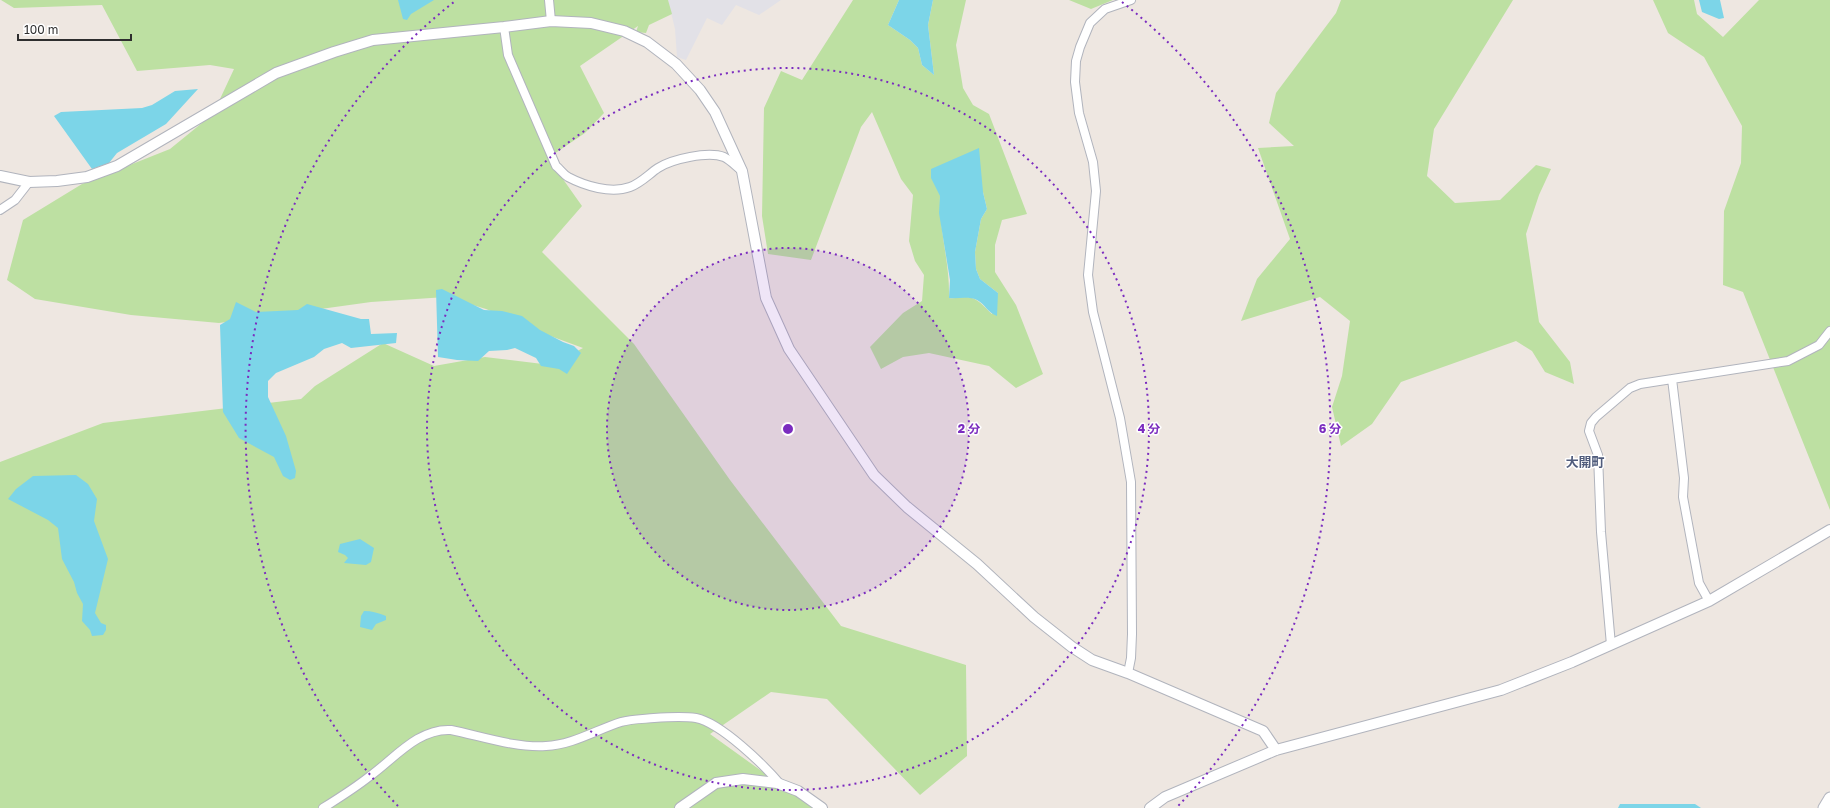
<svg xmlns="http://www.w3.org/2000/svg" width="1830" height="808" font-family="'Golos Text','Noto Sans JP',sans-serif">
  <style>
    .industrial { fill: #e2e1e7 }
    .green { fill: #bde0a2; fill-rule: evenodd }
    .water { fill: #7cd5e8 }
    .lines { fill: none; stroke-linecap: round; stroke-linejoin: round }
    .minor-casing { stroke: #b1b4bd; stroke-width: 10 }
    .tertiary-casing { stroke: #b1b4bd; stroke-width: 12 }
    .secondary-casing { stroke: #b1b4bd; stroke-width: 13 }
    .minor { stroke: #fff; stroke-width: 8 }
    .tertiary { stroke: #fff; stroke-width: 10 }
    .secondary { stroke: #fff; stroke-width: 11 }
    .ring { fill: none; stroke: #7b2cbf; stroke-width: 2; stroke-dasharray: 2 4 }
    .labels { text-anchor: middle; stroke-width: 3; stroke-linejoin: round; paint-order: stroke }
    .quarter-label { font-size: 13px; font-weight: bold; fill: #505c7c; stroke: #fff }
    .centre { fill: #7b2cbf; stroke: #fff; stroke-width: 2 }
    .ring-label { font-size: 12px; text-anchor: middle; font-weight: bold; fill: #7b2cbf; stroke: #fff; stroke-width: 3; stroke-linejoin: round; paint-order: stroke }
  </style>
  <rect width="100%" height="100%" fill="#eee7e1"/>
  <path class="industrial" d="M668,0H781L759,15L736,5L722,25L707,18L686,60L677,57L675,29Z"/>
  <path class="green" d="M1,0H668L672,14L649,25L646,33L636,32L638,26L580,66L604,113L585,133L548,158L582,206L542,252L634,344L730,480L841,626L966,665L967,756L920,795L827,699L771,692L710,734L813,808H0V462L103,423L301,399L315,386L383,343L434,366L485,357L551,365L583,348L545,334L486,309L446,297L371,302L219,323L131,315L35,299L7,280L23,220L82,184L170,149L213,114L234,69L210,65L137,71L102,5L14,8Z
    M853,0H899L888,25L910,40L918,48L922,65L934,75L928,25L933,0H966L956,45L963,88L973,105L989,114L1027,214L1002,220L995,245V272L1016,305L1043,374L1016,388L989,366L929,353L903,357L881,369L870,347L903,313L922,301L924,275L915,261L909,241L913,195L901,179L872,112L861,127L811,260L768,254L762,216L764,108L781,71L802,80ZM983,192L987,209L981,219L975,252L976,269L980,279L998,293L992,314C984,307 977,296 965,297C959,297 955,299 949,298C950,263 939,230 940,196Z
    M1069,0H1113L1091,9Z
    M1341,0H1513L1434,129L1427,176L1455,203L1500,200L1536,165L1551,169L1539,195L1526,234L1539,322L1570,362L1574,384L1545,372L1532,351L1516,341L1401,382L1372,424L1341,446L1332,407L1342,376L1350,321L1320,297L1241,321L1257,279L1290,239L1258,148L1294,146L1269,123L1276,93L1336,13Z
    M1653,0H1694L1697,14L1723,37L1759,0H1830V510L1743,292L1723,285L1724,211L1741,163L1742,126L1704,57L1668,33Z"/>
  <path class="water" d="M398,0H434L411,14L407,20L403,19Z
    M899,0H933L928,25L934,75L922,65L918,48L910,40L888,25Z
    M1699,0H1720L1724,18L1719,19L1702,12Z
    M198,89L166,124L117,153L109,163L92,169L54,116L61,112L142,108L152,105L175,91Z
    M979,148L983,192L987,209L981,219L975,252L976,269L980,279L998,293L997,316C988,313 985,304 977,300C968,296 959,299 949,298L950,280L939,213L940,196L931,178V169Z
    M442,289L484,310L502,311L522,316L540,330L563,342L574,346L581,353L567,374L559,369L541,366L536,358L515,348L507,350L489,351L478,361L457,360L438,357L436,290Z
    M236,302L256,312L298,310L307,304L361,319H369L371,334L397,333L396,343L351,348L342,343L324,349L314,357L276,373L268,381V397L286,436L296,471L295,478L290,480L283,476L274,457L239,438L223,412L220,325L230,319Z
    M76,475L88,484L97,499L94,521L108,559L95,613L101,623L106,625V630L103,635L92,636L90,630L82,621L83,604L77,593L74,582L62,559L58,528L48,520L8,499L16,489L33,476Z
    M360,539L374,548L371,562L366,565L344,563L348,558L345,555L338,552L340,544Z
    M364,611C372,611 379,613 386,616V620L376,624L372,630L360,627L361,616Z
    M1620,804H1695L1701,808H1618Z"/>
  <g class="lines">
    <g class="minor-casing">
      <path id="minor" d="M549,0L551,21
        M504,27L508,55L556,166C560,169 563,174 568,177C585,186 611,194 630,187C641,183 649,174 658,168C672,159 708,151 724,157C730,160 736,166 741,170
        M0,210L15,200L29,182
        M1672,379L1684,478L1683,497L1699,583L1709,601
        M1611,645L1601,532L1598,455L1589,431L1591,423L1596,417L1630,388L1640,384L1788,361L1819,345L1830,331
        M1128,673L1131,658L1132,634L1131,482L1120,418L1093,312L1088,275L1096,191L1093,162L1079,113L1075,82L1076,61L1080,47L1090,23L1105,9L1131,0
        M323,808C339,798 355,788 370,776C394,759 418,728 451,730C481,736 515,748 546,746C572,745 596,730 621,722C631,719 643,719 654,718C668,717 682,716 696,718C721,723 764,765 781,785"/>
    </g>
    <g class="tertiary-casing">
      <path id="tertiary" d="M0,176L29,182L57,181L87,177L117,166L276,73L334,52L373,40L504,27L551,21L591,23L624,31L647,42L676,64L700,90L715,112L742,171L766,298L789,349L874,475L907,507L977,564L1034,617L1072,647L1092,660L1128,673L1263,731L1276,750
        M680,808L716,783L743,779L777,783L798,791L822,808
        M1150,808L1165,797L1276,750L1501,690L1572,662L1709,601L1830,530"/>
    </g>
    <g class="secondary-casing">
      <path id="secondary" d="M1824,808L1830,798"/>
    </g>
    <use href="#minor" class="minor"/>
    <use href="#tertiary" class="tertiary"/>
    <use href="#secondary" class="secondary"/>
  </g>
  <circle cx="788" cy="429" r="181" fill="#7b2cbf" fill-opacity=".12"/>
  <g class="ring">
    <circle cx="788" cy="429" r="181"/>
    <circle cx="788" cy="429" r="361"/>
    <path d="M398 806A542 542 0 0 1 454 2M1122 2A542 542 0 0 1 1178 806"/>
  </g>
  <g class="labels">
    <g class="quarter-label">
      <text x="1585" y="467">大開町</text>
    </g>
  </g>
  <circle cx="788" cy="429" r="6" class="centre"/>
  <g class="ring-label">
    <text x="969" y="433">2 分</text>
    <text x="1149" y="433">4 分</text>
    <text x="1330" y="433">6 分</text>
  </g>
  <path d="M18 34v6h113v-6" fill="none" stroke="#2e2e2e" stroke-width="2"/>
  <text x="24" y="34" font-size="12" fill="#2e2e2e" stroke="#ffffff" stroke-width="3" paint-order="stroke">100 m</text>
</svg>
